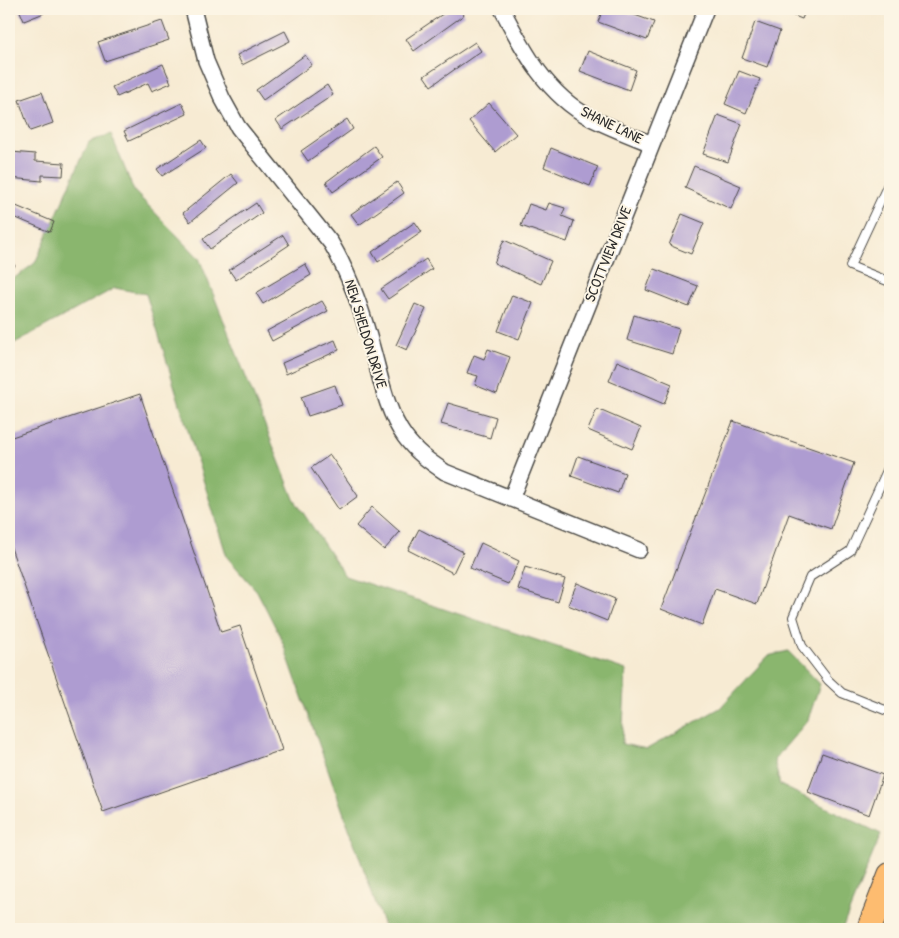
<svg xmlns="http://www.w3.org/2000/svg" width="899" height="938" font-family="'Patrick Hand',sans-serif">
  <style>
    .forest { fill: #8ab66e; stroke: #5a704c }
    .building { fill: #ae9cd1 }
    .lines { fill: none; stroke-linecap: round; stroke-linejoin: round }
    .service-casing { stroke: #4a4844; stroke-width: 10 }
    .minor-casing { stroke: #4a4844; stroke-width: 18 }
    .primary-casing { stroke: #4a4844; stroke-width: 26 }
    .service { stroke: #fff; stroke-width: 8 }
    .minor { stroke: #fff; stroke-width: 15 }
    .primary { stroke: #fdbc70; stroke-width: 24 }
    .labels { text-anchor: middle; stroke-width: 4; stroke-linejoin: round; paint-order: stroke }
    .street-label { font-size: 15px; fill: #2b2b2b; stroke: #fcf5e5 }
  </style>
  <rect width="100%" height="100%" fill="#fcf5e5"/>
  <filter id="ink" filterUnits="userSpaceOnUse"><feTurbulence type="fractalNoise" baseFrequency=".02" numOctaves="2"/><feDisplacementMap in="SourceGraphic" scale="10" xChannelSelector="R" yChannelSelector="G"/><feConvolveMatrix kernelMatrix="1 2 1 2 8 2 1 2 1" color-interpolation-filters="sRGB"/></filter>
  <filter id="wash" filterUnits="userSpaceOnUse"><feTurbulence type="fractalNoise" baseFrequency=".0096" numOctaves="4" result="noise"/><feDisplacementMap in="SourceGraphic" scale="20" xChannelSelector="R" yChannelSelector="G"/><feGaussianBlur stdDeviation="1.12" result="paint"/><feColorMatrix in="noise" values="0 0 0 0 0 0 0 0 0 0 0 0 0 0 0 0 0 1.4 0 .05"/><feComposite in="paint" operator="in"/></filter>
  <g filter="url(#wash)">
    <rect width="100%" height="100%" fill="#f7ebd3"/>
    <path class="forest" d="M111,134L134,191L199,258L294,499L345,576L626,670L622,744L647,749L720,708L768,656L788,651L820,684L808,720L774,760L780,785L881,834L842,929H385L281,638L257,591L227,557L146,294L115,288L9,346V282L35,263L89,142Z"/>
    <g id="blocks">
      <path class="building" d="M19,9H43L44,13L24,21Z
        M450,9H460L464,15L414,51L406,39Z
        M603,9H618L654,22L647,40L598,22Z
        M776,9H806L802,19Z
        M162,21L169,40L105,61L98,42Z
        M755,22L780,31L767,67L742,58Z
        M285,31L290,41L242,65L237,55Z
        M475,42L481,51L431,86L424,76Z
        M588,51L636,70L629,90L580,71Z
        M305,55L312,65L263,100L256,90Z
        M163,64L171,83L152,91L148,83L117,97L112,87Z
        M739,71L760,79L746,113L725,104Z
        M327,85L333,95L282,129L276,120Z
        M42,92L53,123L30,131L19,100Z
        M182,103L187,114L129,141L124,131Z
        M489,103L516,134L495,152L469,121Z
        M718,115L742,124L728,162L703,154Z
        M347,119L353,129L308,161L301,151Z
        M201,140L206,148L162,176L157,169Z
        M374,146L382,157L333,192L326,182Z
        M551,148L598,167L590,186L544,167Z
        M11,152L35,154V161L64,163L63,176L42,175V181L9,178V157H11Z
        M694,166L741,186L731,209L685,188Z
        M231,174L238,183L190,222L183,213Z
        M397,182L404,193L359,225L351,214Z
        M9,203L54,222L50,232L9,215Z
        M256,203L262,213L210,249L203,239Z
        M549,203L565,208L562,216L574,221L567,242L521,226L529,204L546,210Z
        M682,214L704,223L691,254L669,245Z
        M415,222L422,232L378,262L372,252Z
        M283,235L289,245L236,280L229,270Z
        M504,240L551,261L541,284L494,263Z
        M9,257L15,266L9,270Z
        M426,259L432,269L388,299L381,289Z
        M305,264L311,275L263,304L256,293Z
        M654,269L698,286L689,307L646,290Z
        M512,295L533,303L519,339L498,331Z
        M322,301L328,311L272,341L267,331Z
        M415,304L426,309L407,350L396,345Z
        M634,315L679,329L672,354L627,340Z
        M335,340L339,350L286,374L282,363Z
        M488,349L510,357L497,394L475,385L478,376L467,373L474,355L484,359Z
        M617,361L672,384L664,404L609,381Z
        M335,385L342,405L308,416L301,397Z
        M140,394L221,632L240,626L282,750L103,812L9,542V438Z
        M448,403L496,417L490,438L441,424Z
        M597,409L641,428L632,449L588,430Z
        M733,421L854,463L831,529L789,514L757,604L715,589L702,625L661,609Z
        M330,455L358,496L339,510L311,468Z
        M578,456L625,473L618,493L571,476Z
        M372,507L400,532L384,550L356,526Z
        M419,529L463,552L453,573L408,550Z
        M481,543L519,561L508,584L470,568Z
        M525,567L565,579L558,602L518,589Z
        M577,583L615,599L607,621L568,605Z
        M822,753L883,775L869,815L808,792Z"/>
    </g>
  </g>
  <g filter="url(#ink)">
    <use href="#blocks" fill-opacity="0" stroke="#4a4844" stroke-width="1"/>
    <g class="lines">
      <g class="service-casing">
        <path id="service" d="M890,180L850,266L890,282
          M890,464L850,551L810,577L793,617L802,646L828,680L842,693L890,712"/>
      </g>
      <g class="minor-casing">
        <path id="minor" d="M193,9L206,61L222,98L238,127L331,243C351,277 363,313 373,351C381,380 387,412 405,437C416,452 430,462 445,472L639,550
          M502,9C524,52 547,95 591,118C611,128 632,136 652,144
          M511,499L706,9"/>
      </g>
      <g class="primary-casing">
        <path id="primary" d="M869,929L890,875"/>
      </g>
      <use href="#service" class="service"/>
      <use href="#minor" class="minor"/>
      <use href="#primary" class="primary"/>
    </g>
  </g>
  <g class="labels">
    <g class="street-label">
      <text transform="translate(612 125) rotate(26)" y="5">SHANE LANE</text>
      <text transform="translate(608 254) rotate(-68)" y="5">SCOTTVIEW DRIVE</text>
      <text transform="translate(366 334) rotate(73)" y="5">NEW SHELDON DRIVE</text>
    </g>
  </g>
  <rect width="899" height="938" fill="none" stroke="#fcf5e5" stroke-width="30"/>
</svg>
